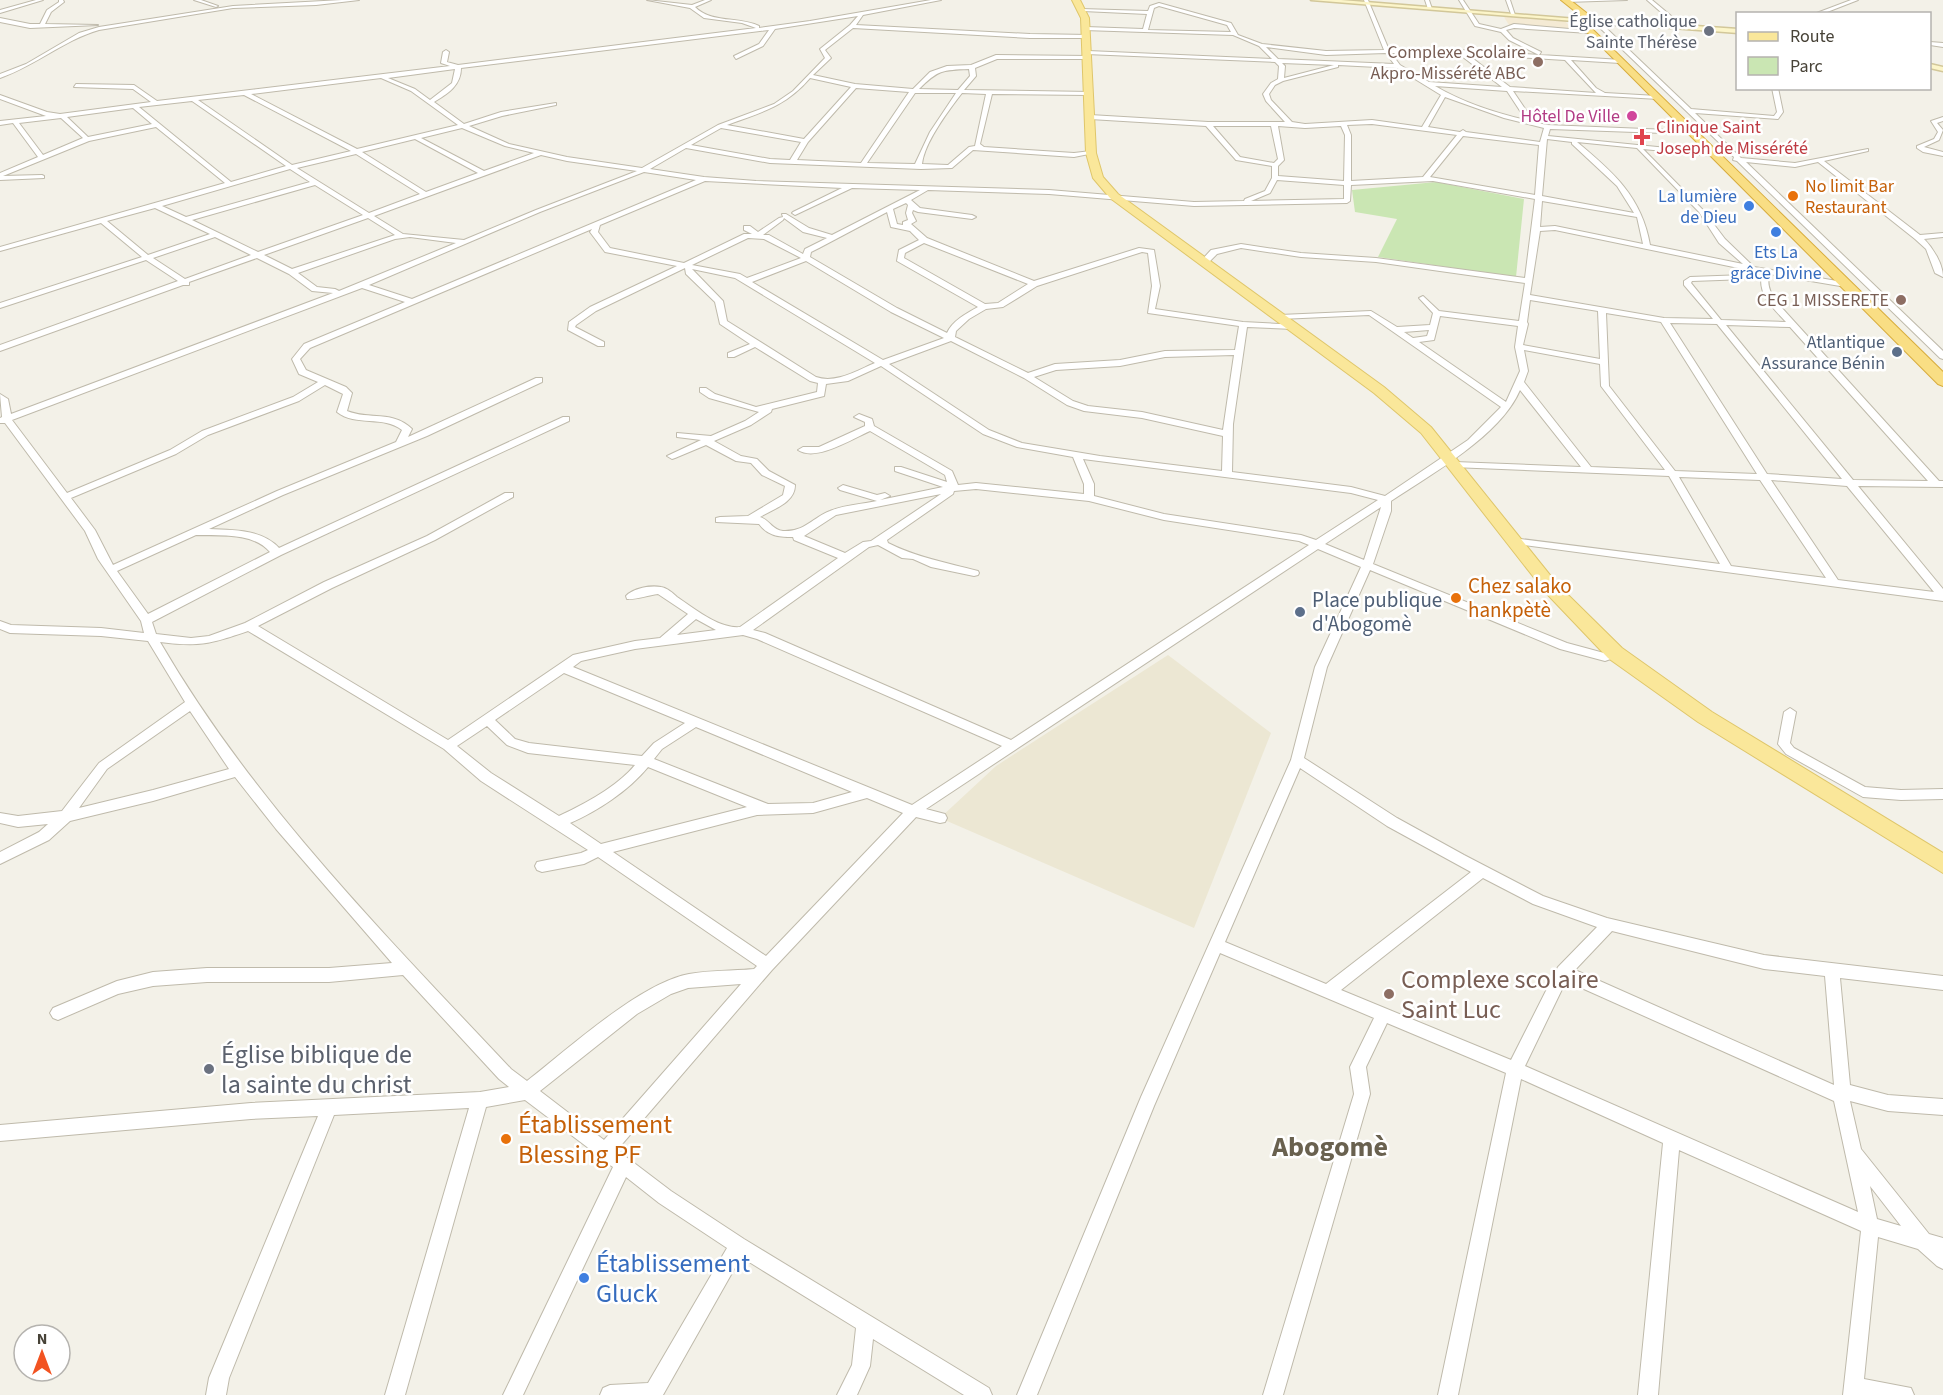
<svg xmlns="http://www.w3.org/2000/svg" width="1943" height="1395" font-family="'Source Sans 3',sans-serif">
  <style>
    .commercial { fill: #f4ead4 }
    .education { fill: #ece7d3 }
    .green { fill: #cae6b3 }
    .lines { fill: none; stroke-linecap: round; stroke-linejoin: round }
    .minor-casing { stroke: #bfbaab; stroke-width: 2 }
    .secondary-casing { stroke: #d2c799; stroke-width: 3 }
    .primary-casing { stroke: #dfc66a; stroke-width: 2 }
    .trunk-casing { stroke: #d8ad3e; stroke-width: 2 }
    .minor { fill: #fff; fill-rule: evenodd }
    .secondary { fill: #fcf5c9; fill-rule: evenodd }
    .primary { fill: #fae79a; fill-rule: evenodd }
    .trunk { fill: #f9de84; fill-rule: evenodd }
    .worship-dot { fill: #6b7280; stroke: #fff; stroke-width: 2 }
    .education-dot { fill: #8d6e63; stroke: #fff; stroke-width: 2 }
    .hotel-dot { fill: #d1479c; stroke: #fff; stroke-width: 2 }
    .health-dot { fill: #e0444e; stroke: #fff; stroke-width: 2 }
    .food-dot { fill: #e8710a; stroke: #fff; stroke-width: 2 }
    .shop-dot { fill: #3f7fe0; stroke: #fff; stroke-width: 2 }
    .service-dot { fill: #5c6f8a; stroke: #fff; stroke-width: 2 }
    .labels { text-anchor: middle; stroke-width: 5; stroke-linejoin: round; paint-order: stroke }
    .far-worship-label { font-size: 18px; fill: #5b616d; stroke: #fff; text-anchor: end }
    .far-education-label { font-size: 18px; fill: #785e54; stroke: #fff; text-anchor: end }
    .far-hotel-label { font-size: 18px; fill: #b23c85; stroke: #fff; text-anchor: end }
    .far-health-label { font-size: 18px; fill: #be3a42; stroke: #fff; text-anchor: start }
    .far-food-label { font-size: 18px; fill: #c56008; stroke: #fff; text-anchor: start }
    .far-shop-label { font-size: 18px; fill: #366cbe; stroke: #fff; text-anchor: end }
    .far-service-label { font-size: 18px; fill: #4e5e75; stroke: #fff; text-anchor: end }
    .food-label { font-size: 21px; fill: #c56008; stroke: #fff; text-anchor: start }
    .service-label { font-size: 21px; fill: #4e5e75; stroke: #fff; text-anchor: start }
    .near-education-label { font-size: 26px; fill: #785e54; stroke: #fff; text-anchor: start }
    .near-worship-label { font-size: 26px; fill: #5b616d; stroke: #fff; text-anchor: start }
    .near-food-label { font-size: 26px; fill: #c56008; stroke: #fff; text-anchor: start }
    .near-shop-label { font-size: 26px; fill: #366cbe; stroke: #fff; text-anchor: start }
    .near-quarter-label { font-size: 28px; font-weight: bold; fill: #69614f; stroke: #fff }
  </style>
  <rect width="100%" height="100%" fill="#f3f1e8"/>
  <path class="commercial" d="M1502,14L1564,19L1571,29L1509,25Z"/>
  <path class="education" d="M1168,655L1271,733L1194,928L940,818L996,766Z"/>
  <path class="green" d="M1436,182L1524,199L1516,277L1378,257L1397,219L1355,212L1352,190Z"/>
  <g class="lines">
    <g class="minor-casing">
      <path id="minor" d="M36,0H43L0,13V10Z
        M59,0H63L64,2L51,12L45,24L98,25L30,28L0,22V18L30,24H40L47,10L59,2Z
        M194,0H201L218,6L216,7Z
        M342,0H359L316,5L233,8L99,30C64,40 35,66 0,78V74L26,64L79,33L99,27L233,6Z
        M647,0L692,5L705,0H711L695,7C712,24 739,16 759,26V28L810,21L931,0H941L863,15L856,25L1030,34L1089,35L1087,38H1030L853,28L825,50L831,58L813,75L855,84L913,89L930,72L947,66L971,65L996,55L1090,56L1088,59H997L975,68L976,76L964,90L1091,92L1089,95L992,94L980,144L984,147L1074,153L1091,151L1094,153L1074,157L973,150L952,168L921,169L770,163L686,148L650,169L704,177L756,181L1049,190L1194,202L1244,201L1245,199L1265,191L1272,178V166L1236,160L1206,126L1090,119L1087,117L1090,115L1208,122H1285L1266,101L1263,94L1271,83L1278,79L1279,66L1275,62L1086,54L1088,51L1272,59L1259,46L1233,35L1084,30L1086,27L1143,29L1147,14L1083,11L1081,9L1148,11L1150,6L1159,3L1231,23L1238,35L1262,44L1326,51L1384,50L1364,0H1368L1389,50H1460L1622,60L1620,63L1571,60L1596,88L1605,93L1657,96L1659,99L1513,91L1534,122L1547,125L1694,131L1692,134L1550,129L1548,136L1717,153L1718,154L1715,156L1643,149L1703,210L1725,239L1754,267L1849,283V287H1846L1769,274C1766,289 1773,297 1782,308L1939,481H1943V487L1858,486L1943,589V601L1509,543L1508,541L1513,538L1720,564L1669,476L1452,467L1450,465L1455,462L1581,467L1520,390C1501,435 1432,474 1391,501V511L1373,564L1567,643L1604,653L1615,649L1621,653L1619,656L1605,661L1560,649L1370,570L1327,667L1304,758L1397,818L1464,855L1543,896L1607,918L1764,955L1943,976V990L1840,978L1850,1085L1888,1095L1943,1099V1115L1888,1111L1850,1101L1861,1149L1929,1234L1943,1238V1269L1937,1266L1918,1249L1878,1237L1864,1379L1911,1388L1914,1395H1843L1861,1231L1679,1150L1658,1395H1638L1663,1143L1521,1079L1458,1395H1438L1506,1073L1387,1023L1366,1067L1370,1094L1283,1395H1263L1354,1094L1350,1067L1374,1018L1220,953L1154,1106L1037,1395H1017L1141,1097L1291,760L1315,667L1361,567L1318,549L926,809L945,814L947,818L945,822L940,823L916,817L772,970L617,1150L671,1191L744,1239L989,1388L992,1395H964L873,1339L870,1366L857,1395H837L852,1365L856,1328L741,1257L663,1395H600L603,1388L610,1385L648,1383L727,1248L659,1203L626,1177L523,1395H503L613,1167L604,1161L597,1159L595,1153L525,1100L486,1107L405,1395H385L469,1108L334,1115L229,1378L226,1395H206L209,1378L318,1116L251,1119L0,1141V1125L251,1103L480,1092L509,1087L499,1079L403,975L329,982H207L153,986L118,994L58,1020L53,1018L50,1013L53,1008L117,981L153,972L207,968H329L392,963L276,829L235,777L153,801L70,821L49,840L0,864V852L39,832L48,824L18,827L0,823V813L18,816L62,811L99,763L185,702L148,641L101,636L10,633L0,629V621L11,625L101,628L144,633L141,621L98,559L85,531L5,423H0V418L2,417L0,394L8,399L11,414L333,293L312,291L289,274L257,258L189,282V285H183L0,351V345L178,281L146,260L0,308V303L142,257L101,223L0,251V247L225,183L156,127L89,141L3,176L42,175L44,176V178L0,180V173L38,157L13,123L0,125V121L46,116L0,99V95L47,112L60,114L151,102L133,89L74,87L76,84L134,85L157,101L450,66L441,63L443,52L446,50L449,52L447,62L458,65L756,28L742,23L704,18L690,8ZM1159,6L1227,25L1231,32L1148,30L1154,8ZM858,16L850,25L820,49L825,58L793,91L774,104L718,125L642,168L567,157L509,144L469,126L502,116L556,105V103L501,112L464,124L434,102C447,94 461,86 461,68L769,30L759,44L734,56L736,59L763,46L775,29ZM1266,47L1326,55L1386,53L1394,64L1278,59ZM1391,53L1459,54L1502,87L1429,82L1400,65ZM1467,54L1565,60L1596,93L1510,87ZM1282,63L1334,65L1284,78L1285,66ZM1338,65L1397,68L1441,95L1422,127L1372,120L1305,124L1292,122L1271,100L1269,94L1275,85L1283,81L1338,67ZM455,69L452,83L430,100L415,89L388,78ZM969,69L970,76L958,90L919,89C938,70 942,70 969,69ZM381,78L411,91L458,125L357,149L251,94ZM810,78L851,87L804,139L727,125C762,112 785,107 810,78ZM1435,86L1507,91L1526,120C1496,113 1462,102 1435,86ZM856,88L909,92L861,163L797,160L808,142ZM915,93H956L930,132L915,164L867,163ZM962,93L986,94L975,146L969,147L948,165L922,164C924,143 948,111 962,93ZM244,95L351,151L292,165L198,100ZM1445,97L1504,118L1544,128L1540,142L1466,132L1463,130L1460,132L1428,127ZM192,101L286,166L231,182L139,107ZM133,108L152,124L88,137L67,117ZM61,118L83,138L43,155L19,123ZM1372,124L1457,135L1423,177L1351,181V135L1347,125ZM1213,126H1271L1278,159L1274,163L1240,157ZM1278,126L1305,128L1341,126L1345,135L1344,181L1278,176V166L1284,160ZM462,128L505,146L534,153L484,171L421,138ZM721,128L801,142L790,160L770,159L691,145ZM1463,136L1539,145L1535,195L1430,177ZM415,139L478,173L426,192L362,152ZM1547,139L1572,142V144L1617,186L1634,213L1542,196ZM1577,142L1637,148L1699,212L1719,243L1743,264L1650,245C1642,197 1613,172 1577,142ZM356,154L420,194L369,213L297,168ZM541,155L567,161L637,171L536,210L464,240L403,234L374,216ZM290,169L310,182L186,217L162,206ZM644,172L696,180L412,299L369,285L540,212ZM1277,180L1344,185V199L1251,201L1270,193ZM705,181L842,188L793,212L792,213L795,215L852,188L920,190L832,235L809,228L786,214H782L783,217L779,218L758,232L750,226H744V230L752,234H744L684,263L610,248L598,232L600,225ZM1433,181L1535,199L1525,278L1376,258L1301,253L1241,244L1211,250L1199,263L1206,265L1217,254L1241,248L1301,257L1376,262L1525,283L1519,321L1439,311L1423,296L1419,298L1433,313L1430,325L1397,327L1371,311L1280,315L1276,317L1280,319L1369,315L1501,407L1468,440L1385,496L1351,487L1232,472L1233,424L1247,327L1294,329H1297V325L1243,322L1155,309L1160,286L1154,250L1139,248L1034,281L927,238L911,224L916,221L912,213L913,210L918,212L972,219L976,217L972,215L920,208L911,200L928,190L1049,194L1194,206L1347,203L1350,201L1351,185ZM315,185L363,215L258,252L192,220ZM1542,201L1637,217L1643,244L1555,226L1540,227ZM906,203L908,205L906,213L908,220L903,222V225L897,224L893,209ZM155,208L210,234L148,255L107,221ZM887,212L891,227L910,231L919,240L899,250L897,261L978,307C967,313 952,321 947,333L897,308L810,257L811,252L819,248ZM368,218L395,235L292,269L264,255ZM784,218L803,232L827,238L805,249L803,254L769,235H763L783,220ZM592,229L590,232L605,252L677,266L590,307L569,322L568,330L598,346H604V342L575,327L576,325L596,311L685,268L686,274L715,302L720,324L750,344L728,353V357H734L755,347L810,381L818,383L817,392L756,407L715,394L706,388H700V392L709,398L759,412L745,421L711,436L677,433V437L701,440L667,456L672,459L675,458L706,445L736,461L751,463L762,475L785,486L783,495L748,516L720,517L716,518V522L759,524C768,536 778,537 793,537L794,540L838,558L740,627C719,629 695,609 677,597C673,593 667,588 661,587C651,585 633,588 626,596L627,599C635,600 649,595 658,594L688,614L660,638L635,641L573,655L448,740L258,626L332,588L435,540L513,497V493H505L427,536L324,582L245,623L209,636L191,638L156,634L152,622L281,555L569,421V417H563L279,548C262,529 232,530 209,529L283,495L427,436L542,382V378H536L408,437L412,429C393,410 369,420 347,411L352,393L346,387L306,370L300,359L310,348ZM1555,230L1748,270L1745,275L1690,277L1684,281V285L1713,319L1664,318L1530,295L1540,231ZM215,237L251,255L185,279L153,258ZM410,237L456,243L339,291L335,289L317,287L298,273L395,239ZM748,238L764,239L801,258L747,278L740,274L692,265ZM924,243L1028,284L998,303L985,304L904,258L905,253ZM1142,252L1148,253L1152,286L1148,313L1239,326L1235,350L1165,351L1120,360L1055,364L1028,373L955,337L956,331L969,319L986,309L1003,307L1037,286ZM806,261L891,312L944,338L883,360L752,282ZM692,269L735,278L875,363C858,370 836,384 816,377L727,321L723,301ZM1754,271L1762,273C1757,294 1773,308 1786,322L1721,320L1691,283L1692,281L1747,279H1750ZM362,288L405,302L304,344L292,359L299,374L318,382L293,397L202,431L170,450L67,493L12,420ZM1530,300L1598,311L1600,359L1523,345L1528,324L1527,322ZM1606,313L1661,322L1757,474L1675,471L1609,386ZM1440,316L1518,326L1515,347L1520,371L1506,402L1419,342L1434,340ZM1670,323L1717,324L1842,479L1767,474ZM1726,325L1790,327L1928,481L1853,480ZM1429,330L1427,336L1413,338L1404,332ZM951,341L1024,378L1067,405L1084,411L1142,418L1223,436L1222,471L1100,456L1022,443L989,430L889,364ZM1524,350L1600,364L1601,386L1665,470L1591,467L1524,382L1528,371ZM1234,355L1223,430L1142,412L1088,406L1073,401L1034,377L1056,370L1120,366L1165,357ZM881,366L983,434L1017,447L1073,457L1084,484V494L976,483L958,485L952,471L874,426L872,419L859,414L854,417L865,422V426L819,447H803L798,450C816,462 852,439 870,431L945,475L947,482L901,467H895V471L943,487L880,500L890,496L885,493L877,495L843,485L838,488L840,490L877,501C862,504 844,505 830,511C812,518 805,532 783,531C772,530 770,520 760,517C773,509 795,503 795,485L769,471L757,459L741,456L714,441L751,425L771,412L772,409L824,396L826,384L848,381ZM325,385L343,394L337,412C356,427 383,415 402,430L396,442L277,491L113,565L95,530L71,498L176,454L208,435L299,401ZM1083,459L1351,493L1378,500L1316,540L1301,535L1164,514L1094,496V484ZM1679,477L1760,480L1826,578L1731,566ZM1771,480L1847,486L1934,592L1838,580ZM976,489L1089,501L1164,520L1299,541L1309,545L1011,740L765,633L753,630L869,547L878,545L902,558L913,559L931,567L974,576L978,575L979,573L978,571C947,563 916,557 888,543L887,540L953,494L954,491ZM941,494L871,541L863,542L845,553L804,536L836,515ZM1381,507L1364,560L1325,544ZM196,535C220,536 253,532 270,552L148,614L117,571ZM696,619L716,630L677,635ZM248,631L444,749L481,781L588,850L581,853L537,862L535,866L537,870L542,872L584,864L598,857L757,966L754,969C733,971 710,970 689,974C640,983 567,1050 527,1081L511,1069C385,935 253,802 160,642C200,647 210,644 248,631ZM743,635L757,639L1002,746L912,805L573,667L581,661L635,649ZM564,673L685,723L654,743L642,756L529,743L515,739L495,720ZM190,711L229,769L153,790L79,808L107,769ZM487,726L507,745L528,753L635,765C618,786 583,805 559,816L491,773L457,746ZM696,727L852,792L813,803L768,804L654,759L662,749ZM648,767L747,807L601,844L570,823C598,811 628,791 648,767ZM1300,768L1387,826L1471,872L1326,984L1225,942ZM867,798L903,813L766,956L613,852L757,815L813,813ZM1483,878L1533,904L1597,927L1558,967L1511,1060L1341,990ZM1612,931L1764,969L1825,976L1834,1085L1575,970ZM1566,981L1834,1101L1858,1212L1525,1066ZM741,984L604,1140L540,1091L637,1014L671,994L688,988ZM1870,1186L1901,1226L1877,1219Z
        M1425,0H1429L1432,9H1428Z
        M1459,0H1463L1479,24L1501,29L1514,24L1592,31L1589,33L1514,28L1506,30L1513,38L1541,52L1539,55L1509,40L1501,32L1475,26Z
        M1506,0H1510L1515,15L1511,14Z
        M1564,0H1627L1566,2Z
        M1647,0H1652L1682,25V27H1678Z
        M1851,0H1858L1822,14H1814Z
        M1604,21L1625,22L1623,25L1604,26L1691,109L1774,116L1777,112L1772,88H1778L1783,112L1778,119L1695,113L1741,158L1795,163L1868,149V151L1824,161L1920,235L1943,233V237L1924,239C1933,248 1943,264 1943,277L1935,273L1926,249L1915,239L1818,162L1795,167L1746,162L1943,351V359L1940,358L1737,161L1733,160L1734,157L1599,27Z
        M1930,42L1943,43V47L1930,45Z
        M1943,117V121L1937,123L1943,130L1939,140L1924,147L1943,152V156L1923,152L1917,148V146L1934,139L1938,132L1931,121Z
        M1790,708L1796,712L1790,743L1794,748L1865,787L1901,790L1943,789V799L1901,800L1863,797L1786,754L1778,744L1784,712Z"/>
    </g>
    <g class="secondary-casing">
      <path id="secondary" d="M1311,0H1341L1577,19L1574,21Z
        M1596,19L1738,29V33L1594,22Z
        M1930,64L1943,67V71L1930,68Z"/>
    </g>
    <g class="primary-casing">
      <path id="primary" d="M1072,0H1080L1089,18L1096,153L1103,177L1118,194L1384,387L1431,427L1558,585L1622,648L1712,712L1943,853V873L1698,722L1608,658L1546,593L1421,433L1374,393L1110,198L1093,178L1086,153L1081,18Z"/>
    </g>
    <g class="trunk-casing">
      <path id="trunk" d="M1561,0H1570L1593,18L1586,20Z
        M1583,20L1943,372V386L1938,384L1580,25L1579,23Z"/>
    </g>
    <use href="#minor" class="minor"/>
    <use href="#secondary" class="secondary"/>
    <use href="#primary" class="primary"/>
    <use href="#trunk" class="trunk"/>
  </g>
  <g class="worship-dot">
    <circle cx="1709" cy="31" r="6"/>
    <circle cx="209" cy="1069" r="6"/>
  </g>
  <g class="education-dot">
    <circle cx="1538" cy="62" r="6"/>
    <circle cx="1901" cy="300" r="6"/>
    <circle cx="1389" cy="994" r="6"/>
  </g>
  <circle class="hotel-dot" cx="1632" cy="116" r="6"/>
  <path class="health-dot" d="M1639 128h6v6h6v6h-6v6h-6v-6h-6v-6h6z"/>
  <g class="food-dot">
    <circle cx="1793" cy="196" r="6"/>
    <circle cx="1456" cy="598" r="6"/>
    <circle cx="506" cy="1139" r="6"/>
  </g>
  <g class="shop-dot">
    <circle cx="1749" cy="206" r="6"/>
    <circle cx="1776" cy="232" r="6"/>
    <circle cx="584" cy="1278" r="6"/>
  </g>
  <g class="service-dot">
    <circle cx="1897" cy="352" r="6"/>
    <circle cx="1300" cy="612" r="6"/>
  </g>
  <g class="labels">
    <g class="far-worship-label">
      <text x="1697" y="27">Église catholique<tspan x="1697" dy="21">Sainte Thérèse</tspan></text>
    </g>
    <g class="far-education-label">
      <text x="1526" y="58">Complexe Scolaire<tspan x="1526" dy="21">Akpro-Missérété ABC</tspan></text>
      <text x="1889" y="306">CEG 1 MISSERETE</text>
    </g>
    <g class="far-hotel-label">
      <text x="1620" y="122">Hôtel De Ville</text>
    </g>
    <g class="far-health-label">
      <text x="1656" y="133">Clinique Saint<tspan x="1656" dy="21">Joseph de Missérété</tspan></text>
    </g>
    <g class="far-food-label">
      <text x="1805" y="192">No limit Bar<tspan x="1805" dy="21">Restaurant</tspan></text>
    </g>
    <g class="far-shop-label">
      <text x="1737" y="202">La lumière<tspan x="1737" dy="21">de Dieu</tspan></text>
      <text x="1776" y="258" text-anchor="middle">Ets La<tspan x="1776" dy="21">grâce Divine</tspan></text>
    </g>
    <g class="far-service-label">
      <text x="1885" y="348">Atlantique<tspan x="1885" dy="21">Assurance Bénin</tspan></text>
    </g>
    <g class="food-label">
      <text x="1468" y="593">Chez salako<tspan x="1468" dy="24">hankpètè</tspan></text>
    </g>
    <g class="service-label">
      <text x="1312" y="607">Place publique<tspan x="1312" dy="24">d'Abogomè</tspan></text>
    </g>
    <g class="near-education-label">
      <text x="1401" y="988">Complexe scolaire<tspan x="1401" dy="30">Saint Luc</tspan></text>
    </g>
    <g class="near-worship-label">
      <text x="221" y="1063">Église biblique de<tspan x="221" dy="30">la sainte du christ</tspan></text>
    </g>
    <g class="near-food-label">
      <text x="518" y="1133">Établissement<tspan x="518" dy="30">Blessing PF</tspan></text>
    </g>
    <g class="near-shop-label">
      <text x="596" y="1272">Établissement<tspan x="596" dy="30">Gluck</tspan></text>
    </g>
    <g class="near-quarter-label">
      <text x="1330" y="1156">Abogomè</text>
    </g>
  </g>
  <rect x="1736" y="12" width="195" height="78" fill="#ffffff" stroke="#b5b3af" stroke-width="1.5"/>
  <rect x="1748" y="32" width="30" height="9" fill="#fae79a" stroke="#b5b3af" stroke-width="1.5"/>
  <text x="1790" y="42" font-size="18" fill="#474237">Route</text>
  <rect x="1748" y="57" width="30" height="18" fill="#cae6b3" stroke="#b5b3af" stroke-width="1.5"/>
  <text x="1790" y="72" font-size="18" fill="#474237">Parc</text>
  <g transform="translate(42 1353)"><circle r="28" fill="#ffffff" stroke="#b5b3af" stroke-width="1.5"/>
  <path d="M0-4.5L10 22L0 15L-10 22Z" fill="#f25321"/>
  <text y="-9" font-size="16" font-weight="bold" text-anchor="middle" fill="#474237">N</text>
  </g>
</svg>
